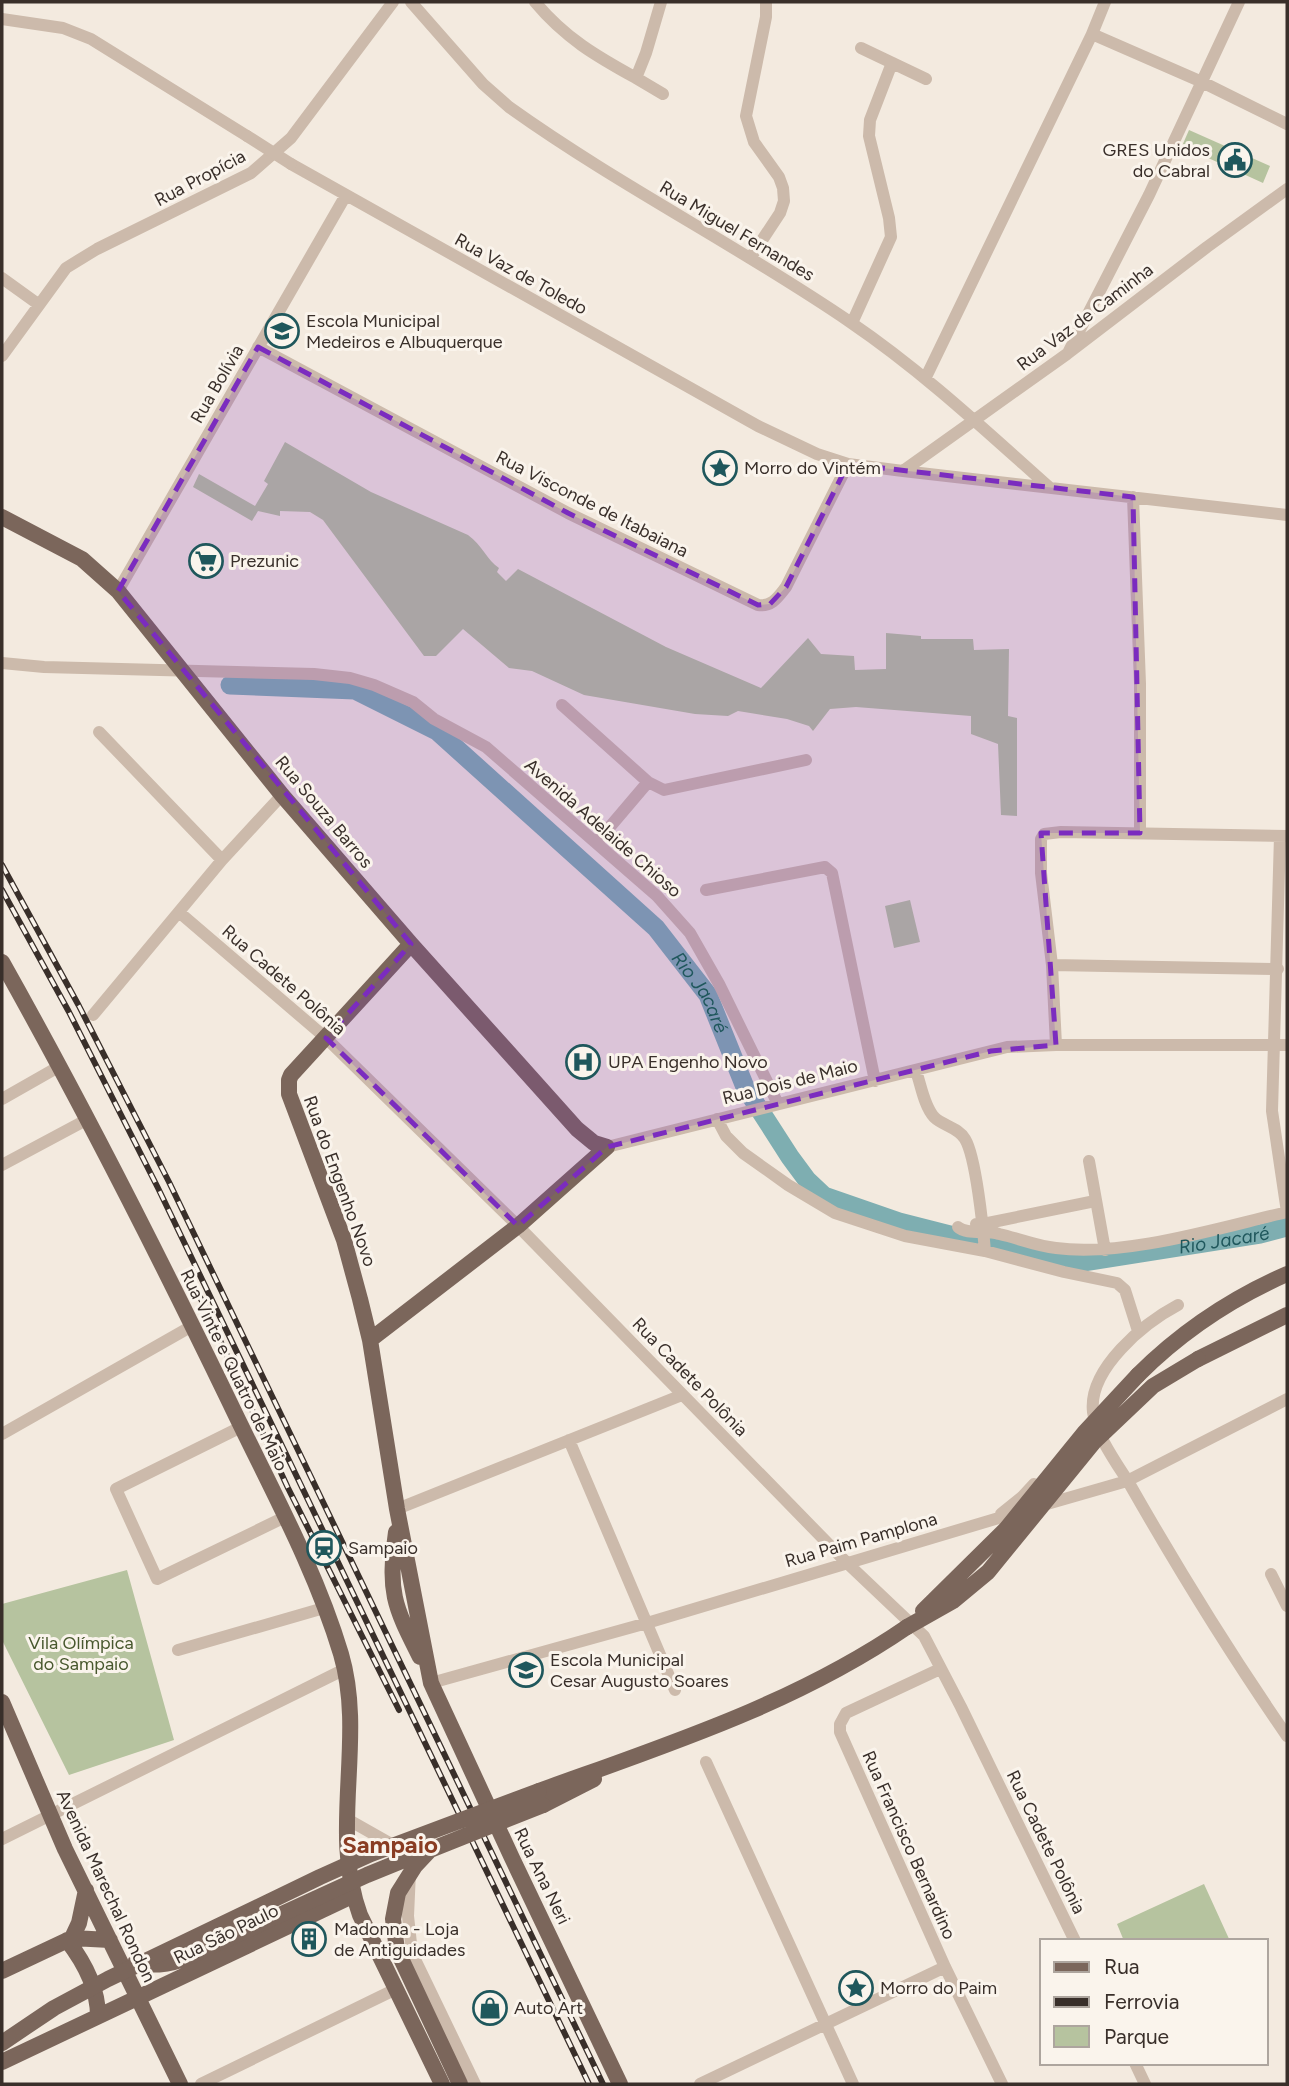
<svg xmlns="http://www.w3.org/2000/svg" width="1289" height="2086" font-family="Figtree,sans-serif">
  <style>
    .green { fill: #b6c39f }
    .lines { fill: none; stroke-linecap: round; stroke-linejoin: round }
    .river { stroke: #7eaeb1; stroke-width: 19 }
    .minor { stroke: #ccbaab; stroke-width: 12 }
    .major { stroke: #7b665b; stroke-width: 16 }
    .rail-casing { stroke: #392f2a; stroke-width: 6 }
    .rail { stroke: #faf4ec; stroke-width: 3.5; stroke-dasharray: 10; stroke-linecap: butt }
    .minor-bridge { stroke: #ccbaab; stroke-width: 12 }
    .major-bridge { stroke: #7b665b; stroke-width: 16 }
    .marked { fill: #7b2cbf; fill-opacity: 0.2; stroke: #7b2cbf; stroke-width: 5; stroke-dasharray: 14 9; stroke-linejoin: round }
    .labels { text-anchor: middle; stroke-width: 6; stroke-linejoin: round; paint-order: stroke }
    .poi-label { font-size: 18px; fill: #392f2a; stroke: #faf4ec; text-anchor: start }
    .street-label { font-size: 18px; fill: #392f2a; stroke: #faf4ec }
    .park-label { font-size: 18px; fill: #48582e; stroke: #faf4ec }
    .water-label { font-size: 19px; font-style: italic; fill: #1f575c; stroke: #faf4ec }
    .district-label { font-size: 24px; font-weight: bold; fill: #893c22; stroke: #faf4ec }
  </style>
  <rect width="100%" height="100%" fill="#f3eadf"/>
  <path class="green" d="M1189,130L1270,166L1263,183L1182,146Z
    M285,442L371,492L468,535C482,545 487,560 499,568L497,572L506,581L518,569L666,647L761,688L808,638L821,654L854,656L855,670L886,669V633L921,636V639H973L974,650L1009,649L1008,716L1017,718V816L1001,815L998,744L971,734V716L856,707L830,709L813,731L809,726L787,719L738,711L728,716L695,714L584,695L532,671L509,668L463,629L436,656H424L323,520L310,512L280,511V516L258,511L252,521L193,487L199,474L255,506L268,484L264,481Z
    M910,900L920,942L894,948L885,906Z
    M127,1570L174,1740L69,1775L2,1640V1604Z
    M1204,1884L1230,1941H1124L1117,1924Z"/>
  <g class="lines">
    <path class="river" id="s1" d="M230,685L355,690L437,731L656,928L708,995L745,1087L790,1157L807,1180L824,1196L899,1222L1021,1253L1083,1262L1260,1234L1287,1227"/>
    <path class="minor" d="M411,2L483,84L509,107C618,185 739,246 850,322C922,371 984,429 1049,487
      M535,2C565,38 596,56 636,78L646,53L661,2
      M2,19L63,28L91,39L247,136
      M1092,34L1202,82L1287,124
      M861,48L926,79
      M636,78L663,94
      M291,164L758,426L817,454L848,464L903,471L1287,515
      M751,257L780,213L784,201L783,188L779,177L754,142L746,116L766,17V2
      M2,278L38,304
      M852,323L891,237L889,218L869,136L870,120L892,63
      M258,347L568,513L758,605C772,607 778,597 786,587L848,464
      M1069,351L1149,195L1239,2
      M2,356L66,268L97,249L251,173L291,138L393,2
      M926,377L1092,34L1105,2
      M903,471L1067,354L1207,247L1287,189
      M1133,497L1140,684V833
      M118,591L346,195
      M2,663L44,667L314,674L350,678L374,685L413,702L434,719L486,747L657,896L690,933L719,984L778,1104
      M562,705L648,782L664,790L806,760
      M99,732L222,860
      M1280,836L1272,1111L1287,1212
      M597,842L648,782
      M706,890L825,867L832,873L875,1081
      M180,913L326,1038L518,1226L846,1562L924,1636L961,1707L1075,1941
      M1052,965L1278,969
      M93,1015L222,860L282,795
      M1056,1045L1052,965L1041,873V839L1044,834L1061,832L1287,836
      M916,1071C921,1085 924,1106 934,1117C943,1126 958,1127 965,1139C976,1157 983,1228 985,1251
      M2,1099L60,1066
      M717,1119L726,1136L743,1153L788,1185L835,1213L905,1236L985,1251L1064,1272L1117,1283L1125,1290L1138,1331
      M607,1147L1007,1047L1056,1045H1287
      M1089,1161L1105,1250
      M2,1165L88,1119
      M976,1224H983L1095,1201
      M958,1227C966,1235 987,1230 999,1234C1018,1238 1036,1246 1056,1248C1125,1257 1218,1228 1287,1212
      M1178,1305C1144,1323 1088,1369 1093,1412C1096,1435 1117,1464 1129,1483C1178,1569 1231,1655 1287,1736
      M241,1427L116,1489L157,1579L285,1517
      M2,1434L192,1326
      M569,1440L675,1690
      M1040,1506L1127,1481L1287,1399
      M397,1509L682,1395
      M1001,1514L1022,1497L1034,1484
      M1271,1574L1287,1606
      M178,1650L324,1608
      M940,1669L846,1713L840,1724V1732L945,1967L1002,2084
      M431,1683L647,1623L1022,1511
      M706,1762L853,2084
      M347,1819L400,1849
      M2,1839L345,1669
      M410,1872L408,1916L412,1953L475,2084
      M1135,2063L1145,2084
      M201,2084L396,1989
      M700,2084L945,1967"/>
    <path class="major" d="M2,517L82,559L118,591L282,795L411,944L577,1129L594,1143L607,1147
      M411,944L291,1075L289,1080V1094L344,1240L360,1299L370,1340L397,1509L431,1683L512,1858L620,2084
      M2,962C83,1106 158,1254 230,1403C269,1485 315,1567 341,1654C366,1739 329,1831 360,1915L442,2084
      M370,1340L518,1226L607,1147
      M1198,1359L1287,1315
      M1138,1375C1182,1331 1230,1299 1287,1274
      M396,1532C388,1592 393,1604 420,1657
      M2,1702L65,1849L180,2084
      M539,1791C666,1745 795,1704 907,1627
      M543,1805L594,1779
      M72,1938L79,1923L86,1890
      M67,1940C84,1962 98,1988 98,2016
      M136,1961C155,1967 168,1965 186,1958
      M2,1971L72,1938L110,1940
      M2,2062L352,1896"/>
    <g class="rail-casing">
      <path id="rail" d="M2,865L79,1006L169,1182L603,2084
        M2,890L69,1012L158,1188L589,2084
        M200,1297L288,1488L399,1710"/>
    </g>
    <use href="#rail" class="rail"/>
    <path class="minor-bridge" d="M247,136L291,164"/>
    <path class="major-bridge" d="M923,1611L1006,1529L1084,1433L1138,1375
      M907,1627L953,1601L988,1572L1094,1442L1153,1386L1198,1359
      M186,1958L367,1875L426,1851
      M2,2043L54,2008L108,1979L320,1877L371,1854L539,1791
      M460,2084L397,1950L393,1919L398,1893L415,1866L430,1850L543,1805"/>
  </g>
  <path class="marked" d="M258,347L568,513L758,605L770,604L786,587L848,464L1133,497L1140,833H1041L1056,1045L991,1051L607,1147L518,1226L326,1038L411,944L118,591Z"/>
  <defs>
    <g id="civic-ring" transform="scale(1.75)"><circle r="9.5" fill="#faf4ec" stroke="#1f575c" stroke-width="1.5"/><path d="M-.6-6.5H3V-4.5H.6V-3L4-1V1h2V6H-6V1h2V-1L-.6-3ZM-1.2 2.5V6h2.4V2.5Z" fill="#1f575c"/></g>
    <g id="school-ring" transform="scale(1.75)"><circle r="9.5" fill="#faf4ec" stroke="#1f575c" stroke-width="1.5"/><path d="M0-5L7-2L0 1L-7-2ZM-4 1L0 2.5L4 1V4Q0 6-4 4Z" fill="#1f575c"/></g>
    <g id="sight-ring" transform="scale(1.75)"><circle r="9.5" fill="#faf4ec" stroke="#1f575c" stroke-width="1.5"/><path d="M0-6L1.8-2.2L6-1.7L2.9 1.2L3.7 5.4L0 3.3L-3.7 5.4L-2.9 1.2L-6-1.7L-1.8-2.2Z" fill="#1f575c"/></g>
    <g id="supermarket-ring" transform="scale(1.75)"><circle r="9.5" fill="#faf4ec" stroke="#1f575c" stroke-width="1.5"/><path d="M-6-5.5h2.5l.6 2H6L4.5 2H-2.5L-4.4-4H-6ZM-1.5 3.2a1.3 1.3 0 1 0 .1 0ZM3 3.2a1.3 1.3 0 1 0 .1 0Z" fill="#1f575c"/></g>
    <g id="hospital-ring" transform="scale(1.75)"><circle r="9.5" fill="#faf4ec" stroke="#1f575c" stroke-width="1.5"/><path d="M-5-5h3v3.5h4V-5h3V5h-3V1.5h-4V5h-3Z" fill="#1f575c"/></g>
    <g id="station-ring" transform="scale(1.75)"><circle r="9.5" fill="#faf4ec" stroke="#1f575c" stroke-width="1.5"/><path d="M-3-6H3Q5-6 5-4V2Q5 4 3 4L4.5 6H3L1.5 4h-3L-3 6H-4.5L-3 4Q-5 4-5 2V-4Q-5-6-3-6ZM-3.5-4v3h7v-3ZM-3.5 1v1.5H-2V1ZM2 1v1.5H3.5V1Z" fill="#1f575c"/></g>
    <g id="building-ring" transform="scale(1.75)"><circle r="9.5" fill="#faf4ec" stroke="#1f575c" stroke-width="1.5"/><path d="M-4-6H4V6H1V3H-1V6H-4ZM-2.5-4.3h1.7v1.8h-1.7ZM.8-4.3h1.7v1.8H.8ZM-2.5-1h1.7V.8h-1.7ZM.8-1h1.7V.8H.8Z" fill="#1f575c"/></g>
    <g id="shop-ring" transform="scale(1.75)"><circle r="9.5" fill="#faf4ec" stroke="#1f575c" stroke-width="1.5"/><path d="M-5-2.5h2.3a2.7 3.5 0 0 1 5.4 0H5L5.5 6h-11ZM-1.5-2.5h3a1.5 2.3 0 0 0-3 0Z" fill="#1f575c"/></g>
  </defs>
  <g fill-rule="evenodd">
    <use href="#civic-ring" x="1235" y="160"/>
    <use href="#school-ring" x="282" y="331"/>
    <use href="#sight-ring" x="720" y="468"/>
    <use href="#supermarket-ring" x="206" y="561"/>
    <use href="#hospital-ring" x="583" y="1062"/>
    <use href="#station-ring" x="324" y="1548"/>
    <use href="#school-ring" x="526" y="1670"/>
    <use href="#building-ring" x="309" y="1939"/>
    <use href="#sight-ring" x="856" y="1988"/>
    <use href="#shop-ring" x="490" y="2008"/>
  </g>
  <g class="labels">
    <g class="poi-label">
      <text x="1210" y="156" text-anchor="end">GRES Unidos<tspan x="1210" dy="21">do Cabral</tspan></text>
      <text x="306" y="327">Escola Municipal<tspan x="306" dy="21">Medeiros e Albuquerque</tspan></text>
      <text x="744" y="474">Morro do Vintém</text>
      <text x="230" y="567">Prezunic</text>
      <text x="608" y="1068">UPA Engenho Novo</text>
      <text x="348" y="1554">Sampaio</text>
      <text x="550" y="1666">Escola Municipal<tspan x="550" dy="21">Cesar Augusto Soares</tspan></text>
      <text x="334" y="1935">Madonna - Loja<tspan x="334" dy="21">de Antiguidades</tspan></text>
      <text x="880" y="1994">Morro do Paim</text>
      <text x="514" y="2014">Auto Art</text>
    </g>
    <g class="street-label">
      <text transform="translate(200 178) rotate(-28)" y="6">Rua Propícia</text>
      <text transform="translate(737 231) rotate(31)" y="6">Rua Miguel Fernandes</text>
      <text transform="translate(521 274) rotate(29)" y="6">Rua Vaz de Toledo</text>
      <text transform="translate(1085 317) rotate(-37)" y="6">Rua Vaz de Caminha</text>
      <text transform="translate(217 384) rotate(-60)" y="6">Rua Bolívia</text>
      <text transform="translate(592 504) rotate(27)" y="6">Rua Visconde de Itabaiana</text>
      <text transform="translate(324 812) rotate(50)" y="6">Rua Souza Barros</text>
      <text transform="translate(603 828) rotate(41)" y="6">Avenida Adelaide Chioso</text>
      <text transform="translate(284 980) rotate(41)" y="6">Rua Cadete Polônia</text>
      <text transform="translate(790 1082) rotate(-14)" y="6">Rua Dois de Maio</text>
      <text transform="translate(340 1181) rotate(70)" y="6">Rua do Engenho Novo</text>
      <text transform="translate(234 1370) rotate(64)" y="6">Rua Vinte e Quatro de Maio</text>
      <text transform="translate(690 1377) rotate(46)" y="6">Rua Cadete Polônia</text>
      <text transform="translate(861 1540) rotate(-16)" y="6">Rua Paim Pamplona</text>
      <text transform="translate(1046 1842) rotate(64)" y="6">Rua Cadete Polônia</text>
      <text transform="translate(909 1845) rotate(66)" y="6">Rua Francisco Bernardino</text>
      <text transform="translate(542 1876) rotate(64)" y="6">Rua Ana Neri</text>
      <text transform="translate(106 1886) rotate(65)" y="6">Avenida Marechal Rondon</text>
      <text transform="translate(226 1934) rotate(-26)" y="6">Rua São Paulo</text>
    </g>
    <g class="park-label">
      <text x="81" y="1649">Vila Olímpica<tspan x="81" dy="21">do Sampaio</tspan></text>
    </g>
    <g class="water-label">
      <text dy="7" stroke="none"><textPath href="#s1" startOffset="590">Rio Jacaré</textPath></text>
      <text dy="7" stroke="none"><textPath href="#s1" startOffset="1241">Rio Jacaré</textPath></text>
    </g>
    <g class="district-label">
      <text x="390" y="1853">Sampaio</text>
    </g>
  </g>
  <rect width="1289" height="2086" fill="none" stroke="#392f2a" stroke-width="7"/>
  <rect x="1040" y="1939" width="228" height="126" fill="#faf4ec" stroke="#ada59e" stroke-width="2"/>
  <rect x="1054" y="1962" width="35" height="10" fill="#7b665b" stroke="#ada59e" stroke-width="2"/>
  <text x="1104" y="1974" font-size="21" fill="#392f2a">Rua</text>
  <rect x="1054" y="1997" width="35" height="10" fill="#392f2a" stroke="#ada59e" stroke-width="2"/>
  <text x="1104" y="2009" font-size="21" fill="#392f2a">Ferrovia</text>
  <rect x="1054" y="2026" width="35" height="21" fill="#b6c39f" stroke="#ada59e" stroke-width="2"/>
  <text x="1104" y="2044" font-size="21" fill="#392f2a">Parque</text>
</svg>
